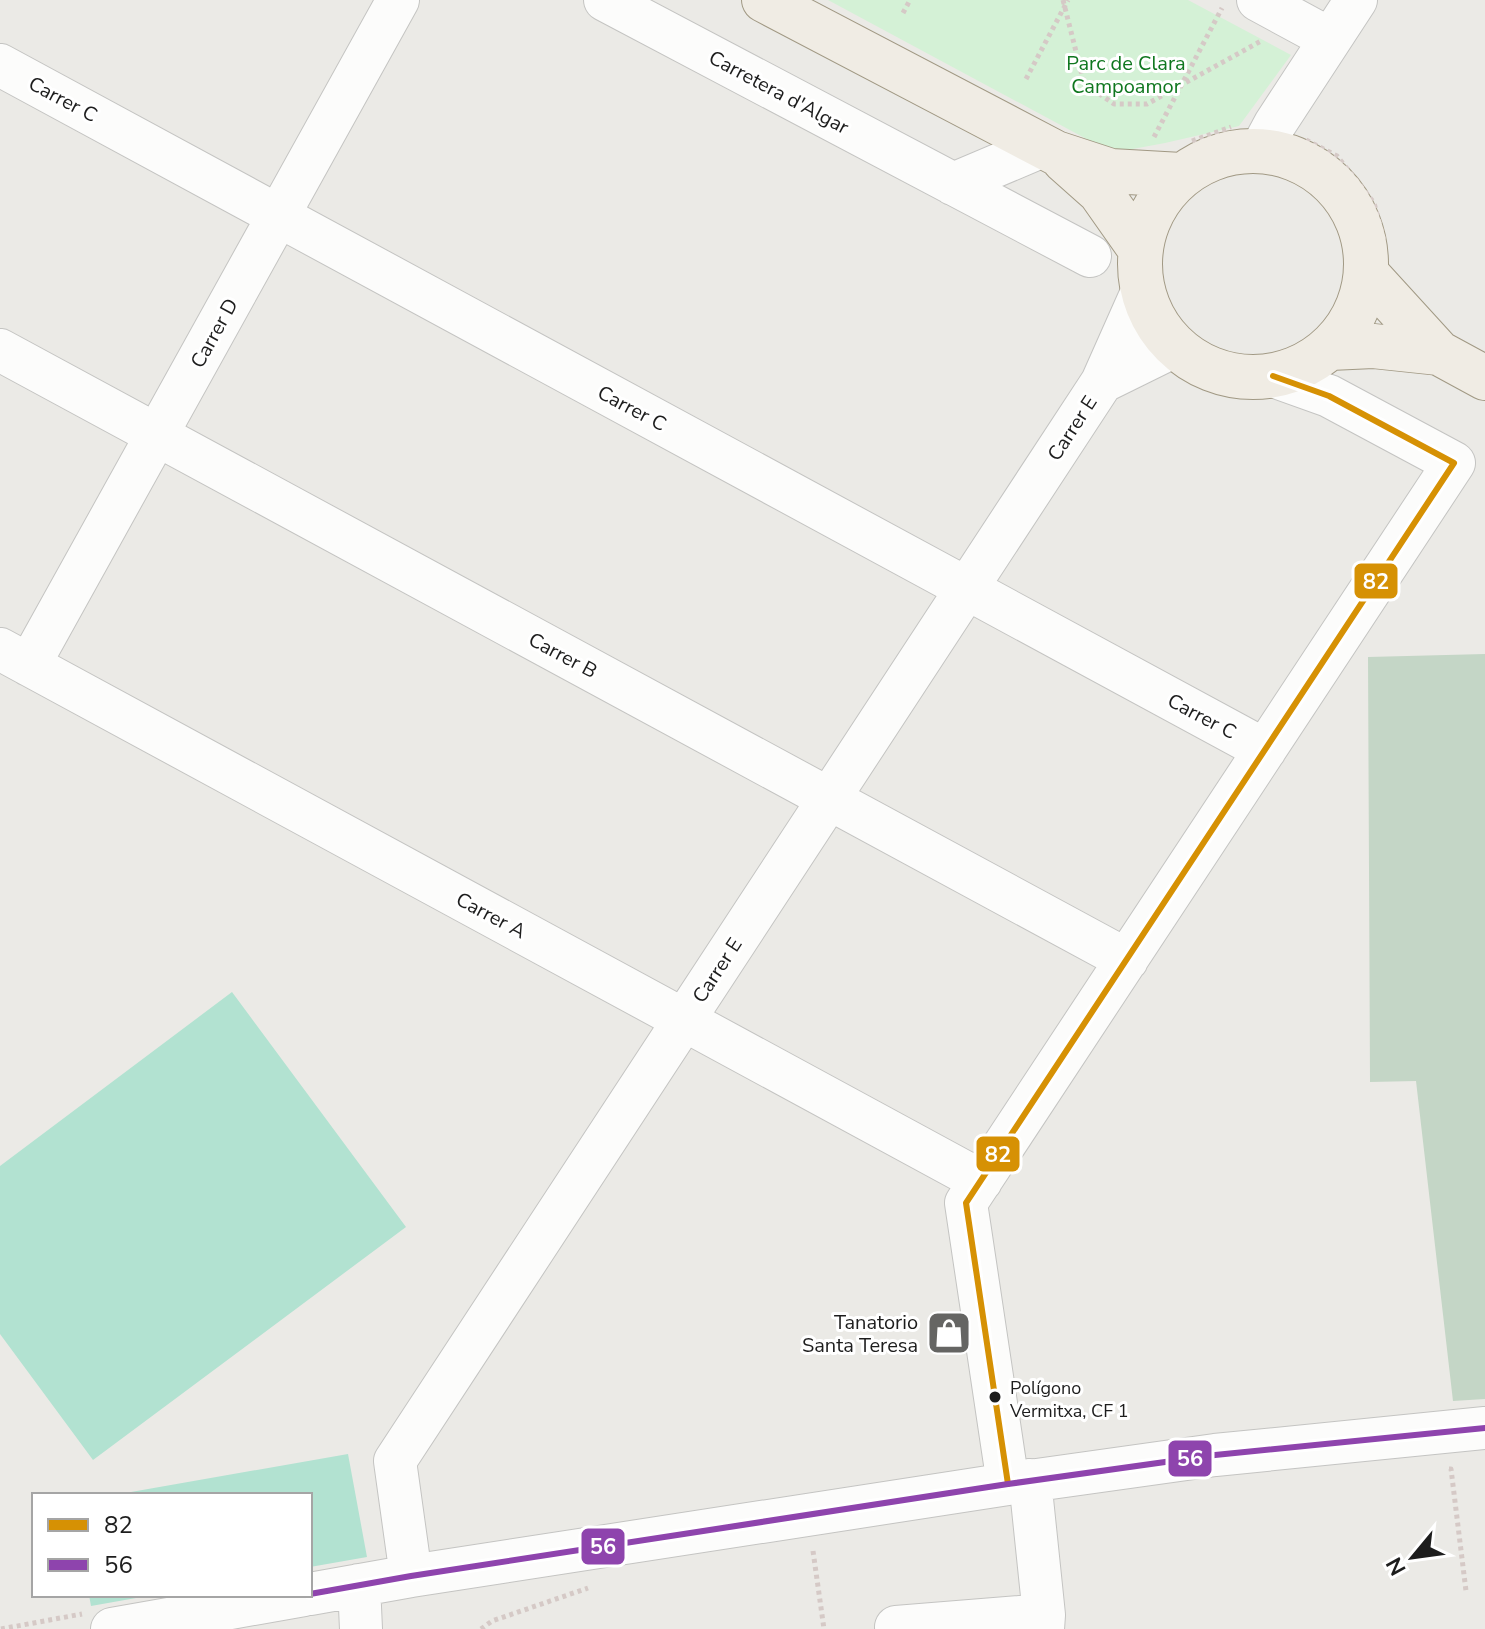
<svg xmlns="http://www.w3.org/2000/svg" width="1485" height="1629" font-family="'Nunito Sans',sans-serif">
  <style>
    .cemetery { fill: #c4d6c6 }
    .park { fill: #d4f1d6 }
    .pitch { fill: #b2e2d1 }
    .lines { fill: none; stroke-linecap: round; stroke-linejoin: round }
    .minor-casing { stroke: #c4c4c2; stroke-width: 44 }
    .major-casing { stroke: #a19984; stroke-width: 46 }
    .path { stroke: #d5c9c6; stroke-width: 5; stroke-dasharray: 4 4; stroke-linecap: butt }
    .minor { stroke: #fcfcfb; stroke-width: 42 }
    .major { stroke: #f0ece4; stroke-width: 44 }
    .bus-1-casing { stroke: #fff; stroke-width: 12 }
    .bus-2-casing { stroke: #fff; stroke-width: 12 }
    .bus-1 { stroke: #d69104; stroke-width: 6 }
    .bus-2 { stroke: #8e44ad; stroke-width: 6 }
    .bus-dot { fill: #1d1d1d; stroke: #fff; stroke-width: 3 }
    .labels { text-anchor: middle; stroke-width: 6; stroke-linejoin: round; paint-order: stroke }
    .bus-label { font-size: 18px; fill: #1d1d1d; stroke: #fff; text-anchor: start }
    .park-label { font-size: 20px; fill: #0f771f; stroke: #fff }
    .street-label { font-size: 20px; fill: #1d1d1d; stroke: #fff }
    .poi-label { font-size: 20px; fill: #1d1d1d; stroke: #fff; text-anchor: end }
    .line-badge { stroke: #fff; stroke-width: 3 }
    .badge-label { font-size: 22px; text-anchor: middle; font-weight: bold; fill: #fff }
  </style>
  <rect width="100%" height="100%" fill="#ebeae6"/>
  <path class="cemetery" d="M1485,654V1399L1453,1401L1416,1081L1370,1082L1368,657Z"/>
  <path class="park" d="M828,0H1188L1291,55L1239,126L1165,143L1122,151L1094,143Z"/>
  <path class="pitch" d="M232,992L406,1227L93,1460L0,1334V1166Z
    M348,1454L367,1557L310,1567V1495H114Z
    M89,1595H153L91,1606Z"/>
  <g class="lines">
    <g class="minor-casing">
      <path id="minor" d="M605,0L1090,256
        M1258,0L1330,39
        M0,65L1265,750
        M1261,150L1275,124L1356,0
        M953,184L1043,146
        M0,350L1127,960
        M1102,382L1175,346
        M0,649L981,1181
        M29,665L398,0
        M1030,1480L1044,1615L1043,1629
        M1008,1484L966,1203L1454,463L1329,396L1273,376
        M411,1576L395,1461L1102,382L1142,292
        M359,1585L361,1629
        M310,1594L411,1576L1008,1484L1215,1455L1485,1428
        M896,1627L1044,1615
        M112,1629L304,1595"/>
    </g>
    <g class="major-casing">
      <path id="major" d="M764,0L1056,153L1111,171L1181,175
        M1140 264a113 113 0 1 1 226 0a113 113 0 1 1-226 0Z
        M1064,160L1100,192L1140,249
        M1366,273L1439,353L1485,378
        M1330,348L1373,346L1439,353"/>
    </g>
    <path class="path" d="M1063,0L1084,83L1114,104H1147L1261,41
      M903,13L910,0
      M1026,79L1068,0
      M1154,137L1222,8
      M1306,140L1337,156L1374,203L1384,241
      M1192,141L1231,127
      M1449,1469H1451L1466,1591
      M813,1551L824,1629
      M1,1629L82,1614
      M481,1629L492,1621L588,1588"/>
    <use href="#minor" class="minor"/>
    <use href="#major" class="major"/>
    <g class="bus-1-casing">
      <path id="bus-1" d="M1008,1484L966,1203L1454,463L1329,396L1273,376"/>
    </g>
    <g class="bus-2-casing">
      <path id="bus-2" d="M310,1594L411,1576L1008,1484L1215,1455L1485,1428"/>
    </g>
    <use href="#bus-1" class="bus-1"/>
    <use href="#bus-2" class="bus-2"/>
  </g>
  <defs>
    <g id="shop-square" transform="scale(2.3)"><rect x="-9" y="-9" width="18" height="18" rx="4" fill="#656563" stroke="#fff"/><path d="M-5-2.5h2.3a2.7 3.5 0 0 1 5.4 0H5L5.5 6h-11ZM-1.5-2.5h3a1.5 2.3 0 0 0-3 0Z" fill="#fff"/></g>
  </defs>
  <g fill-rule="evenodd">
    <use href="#shop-square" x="949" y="1333"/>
  </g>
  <circle class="bus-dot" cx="995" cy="1397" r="7"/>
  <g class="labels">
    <g class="bus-label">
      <text x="1010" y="1394">Polígono<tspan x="1010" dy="23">Vermitxa, CF 1</tspan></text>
    </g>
    <g class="park-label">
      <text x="1126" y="70">Parc de Clara<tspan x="1126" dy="23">Campoamor</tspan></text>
    </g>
    <g class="street-label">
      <text transform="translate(779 92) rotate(28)" y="7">Carretera d'Algar</text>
      <text transform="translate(63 99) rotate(28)" y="7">Carrer C</text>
      <text transform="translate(214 333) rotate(-61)" y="7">Carrer D</text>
      <text transform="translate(632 408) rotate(28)" y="7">Carrer C</text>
      <text transform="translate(1072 428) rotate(-57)" y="7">Carrer E</text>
      <text transform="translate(563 655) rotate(28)" y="7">Carrer B</text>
      <text transform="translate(1202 716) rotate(28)" y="7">Carrer C</text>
      <text transform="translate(491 915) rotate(28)" y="7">Carrer A</text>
      <text transform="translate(717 970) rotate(-57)" y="7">Carrer E</text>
    </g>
    <g class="poi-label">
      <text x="918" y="1329">Tanatorio<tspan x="918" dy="23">Santa Teresa</tspan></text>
    </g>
  </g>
  <g class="line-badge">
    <rect x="1353" y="562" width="46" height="38" rx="8" fill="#d69104"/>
    <rect x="975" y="1135" width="46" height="38" rx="8" fill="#d69104"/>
    <rect x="1167" y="1439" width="46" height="39" rx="8" fill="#8e44ad"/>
    <rect x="580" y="1527" width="46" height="39" rx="8" fill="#8e44ad"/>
  </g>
  <g class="badge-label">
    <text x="1376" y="589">82</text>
    <text x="998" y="1162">82</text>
    <text x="1190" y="1466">56</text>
    <text x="603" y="1554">56</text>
  </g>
  <rect x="32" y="1493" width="280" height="104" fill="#ffffff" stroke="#a5a5a5" stroke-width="2"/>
  <rect x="48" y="1519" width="40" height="12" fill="#d69104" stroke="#a5a5a5" stroke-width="2"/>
  <text x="104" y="1533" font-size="24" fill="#1d1d1d">82</text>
  <rect x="48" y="1559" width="40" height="12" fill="#8e44ad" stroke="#a5a5a5" stroke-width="2"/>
  <text x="104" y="1573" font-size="24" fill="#1d1d1d">56</text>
  <g transform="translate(1413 1557) rotate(241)" stroke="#ffffff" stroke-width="6" paint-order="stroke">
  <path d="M0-6L14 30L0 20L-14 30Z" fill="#1d1d1d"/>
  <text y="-12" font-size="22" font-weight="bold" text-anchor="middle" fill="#1d1d1d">N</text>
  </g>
</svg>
